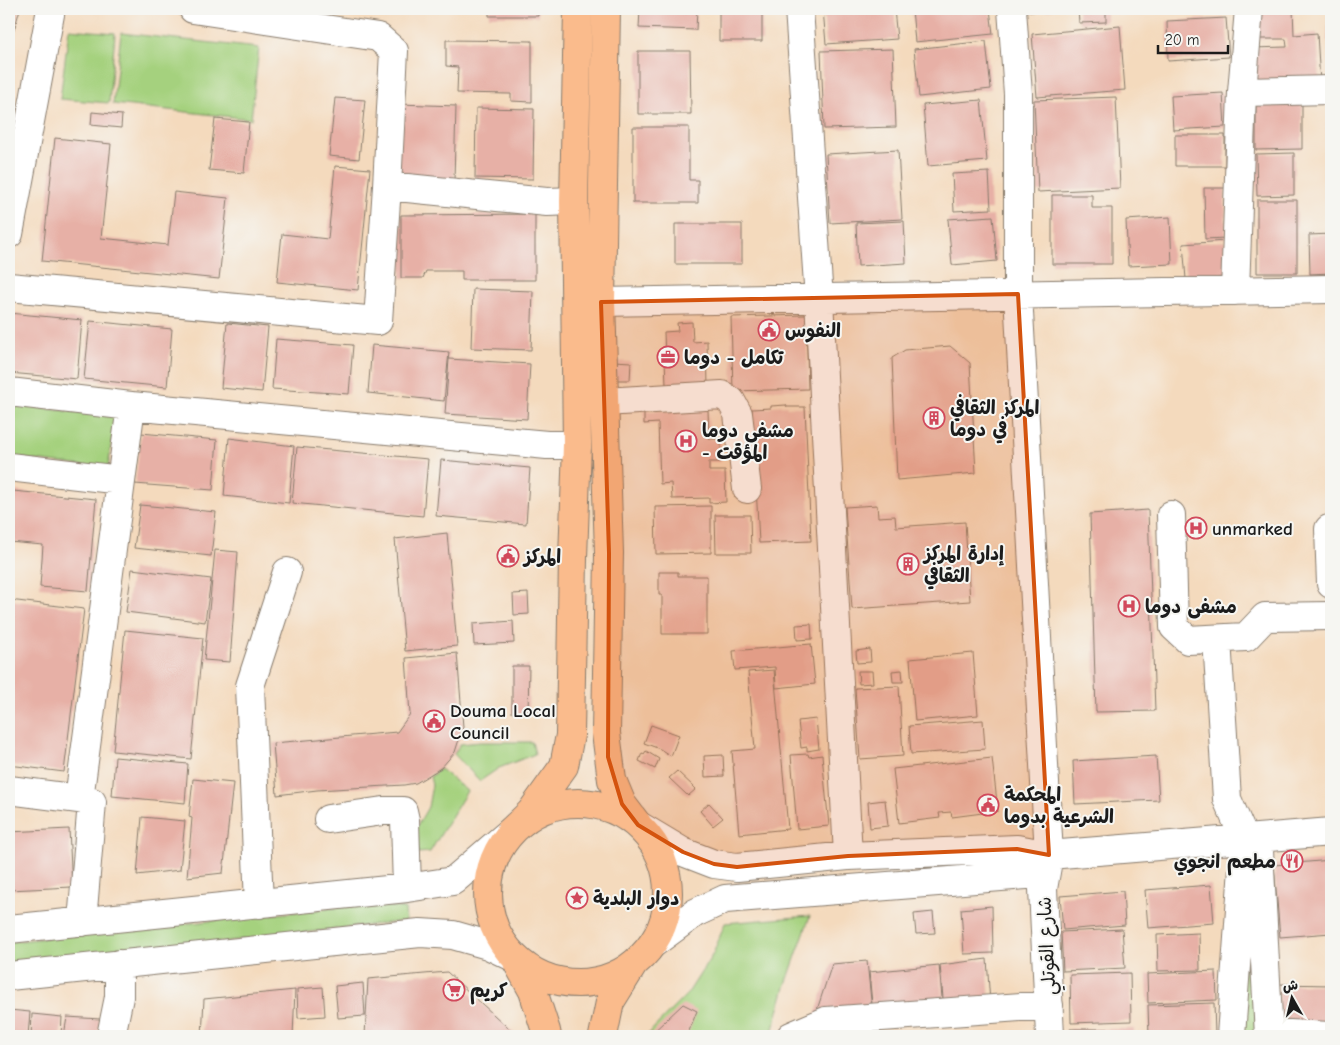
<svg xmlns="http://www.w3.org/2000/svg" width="1340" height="1045" font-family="'Comic Neue','Playpen Sans Arabic',sans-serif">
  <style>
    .green { fill: #a5d17e; stroke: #60764d }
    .building { fill: #e7b0a6 }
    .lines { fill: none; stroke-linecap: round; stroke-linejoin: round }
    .minor-casing { stroke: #887b6c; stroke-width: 30 }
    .major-casing { stroke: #887b6c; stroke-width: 30 }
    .minor { stroke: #fff; stroke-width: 28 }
    .major { stroke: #fabb8c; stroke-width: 28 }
    .marked { fill: #d4530e; fill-opacity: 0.2; stroke: #d4530e; stroke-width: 4; stroke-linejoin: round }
    .labels { text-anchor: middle; stroke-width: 4; stroke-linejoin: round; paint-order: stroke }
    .poi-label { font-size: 19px; font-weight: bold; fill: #1c1c1c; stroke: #f6f6f2; text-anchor: start }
    .street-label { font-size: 19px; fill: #1c1c1c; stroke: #f6f6f2 }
  </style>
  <rect width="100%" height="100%" fill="#f6f6f2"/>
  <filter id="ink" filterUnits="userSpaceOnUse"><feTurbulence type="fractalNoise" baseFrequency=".02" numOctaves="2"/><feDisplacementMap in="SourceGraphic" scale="10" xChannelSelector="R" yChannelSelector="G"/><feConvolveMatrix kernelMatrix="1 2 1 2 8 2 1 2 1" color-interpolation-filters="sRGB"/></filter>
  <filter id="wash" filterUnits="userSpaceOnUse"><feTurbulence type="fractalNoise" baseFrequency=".0096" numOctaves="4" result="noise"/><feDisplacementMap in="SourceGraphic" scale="20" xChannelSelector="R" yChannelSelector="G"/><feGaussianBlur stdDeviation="1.12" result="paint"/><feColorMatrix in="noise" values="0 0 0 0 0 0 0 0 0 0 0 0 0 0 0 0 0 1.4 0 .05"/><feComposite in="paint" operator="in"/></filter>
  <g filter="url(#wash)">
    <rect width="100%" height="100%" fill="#f4dabd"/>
    <path class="green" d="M69,29L115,33L109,103L60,99Z
      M121,33L259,48L251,119L113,104Z
      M9,405L115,416L108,469L9,457Z
      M480,742H532L535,754L499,768L480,781L454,754L460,744Z
      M440,769L467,791L430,852L418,853L416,828L428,807L432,785L430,777Z
      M373,904L405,909L406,921L9,966V942Z
      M810,916L785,987L771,1036H646L688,993L713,954L725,923Z
      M1255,967L1256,1036H1237L1242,968Z"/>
    <g id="blocks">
      <path class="building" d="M9,9H20L14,30L9,42Z
        M489,9H538V16H489Z
        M640,9H697L696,30L639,28Z
        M719,9H762V41H719Z
        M823,9H894L897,39L826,44Z
        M912,9H990L993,34L915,42Z
        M1030,9H1053V10L1030,12Z
        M1078,9H1106V22L1079,23Z
        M1256,9H1293L1294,35L1317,33L1320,83L1252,82V48L1287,47L1286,39H1256Z
        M1226,18L1229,57L1168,61L1167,21Z
        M1328,25H1331V41H1327Z
        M1120,26L1125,90L1037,97L1032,34Z
        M446,40L532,41V102L511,101V94L457,93L458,67L446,66Z
        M986,41L991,89L919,97L914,49Z
        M893,49L896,127L824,129L821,51Z
        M638,51H690L691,114H638Z
        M1223,93L1225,127L1173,130L1171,96Z
        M1256,95H1302V149L1256,150Z
        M1116,97L1120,188L1038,192L1034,100Z
        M335,98L365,100L359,159L329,156Z
        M981,100L987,161L928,166L923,105Z
        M399,104L456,106L454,180L397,179Z
        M476,108L534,109L533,179L475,178Z
        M92,112L122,115L121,128L91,125Z
        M215,119L249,122L244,173L209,170Z
        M633,127H689V180H698V203H633Z
        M1175,135H1225V166H1175Z
        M55,138L111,144L101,238L168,245L174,192L228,198L219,279L42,261Z
        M898,150L902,219L830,223L826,154Z
        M1294,153V195L1257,196L1256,154Z
        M335,166L370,169L358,290L277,282L282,234L328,239Z
        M989,172L991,209L954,211L952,174Z
        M1204,188H1225L1226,238L1205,239Z
        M1052,195H1092V208H1112V264H1052Z
        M1257,200H1297V273H1257Z
        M535,214V280H462V271H426L423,278H401V215Z
        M993,216L997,261L952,265L948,219Z
        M1170,217L1172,264L1128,266L1126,220Z
        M904,221L906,263L858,266L856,223Z
        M675,224H742V264H675Z
        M1331,234V273L1310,274L1309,235Z
        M1225,241L1227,277L1186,279L1183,244Z
        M473,289L533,291L531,350L471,348Z
        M9,313L82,320L77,379L9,373Z
        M806,315L808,389L733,391L731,317Z
        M90,321L172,329L167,387L84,379Z
        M692,322L693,342L707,341L708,387L666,385L664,332L678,331L677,323Z
        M227,323L268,327L262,392L221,388Z
        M276,339L353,345L349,394L272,389Z
        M372,345L449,352L444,401L368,393Z
        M950,346L970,363L976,473L897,480L892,358L905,350Z
        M449,359L530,364L527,419L445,414Z
        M614,361L631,362L630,380H614Z
        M786,405L787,407H805L811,541L759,543L752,409L771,408V406Z
        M708,410L709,439H721V462H709V471H725L726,502L709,503V498L672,499L671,483L660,484L658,423L644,424V411Z
        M141,433L217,440L213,490L135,484Z
        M229,438L294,446L289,503L224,496Z
        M297,447L428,459L423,516L292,503Z
        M441,460L530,468L526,524L436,516Z
        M13,491L96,499L88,591L40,587L43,545L9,542Z
        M140,505L216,512L211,556L134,548Z
        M877,505L878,517L895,516L896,527L965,522L970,601L852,609L845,507Z
        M711,506V553L656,554L655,507Z
        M1148,510L1155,711L1096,712L1090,514Z
        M715,515H750L751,553H716Z
        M447,533L457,646L405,651L395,539Z
        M215,550L238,552L230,662L204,660Z
        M132,569L211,579L205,622L126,612Z
        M659,572H678V576H707V634H662V595H659Z
        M528,593L529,614L514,615L513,594Z
        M9,600L84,609L64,772L9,765Z
        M513,621L514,643L474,645L473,624Z
        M811,624L812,639L797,640L796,625Z
        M125,630L203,638L191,759L113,751Z
        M811,644L815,684L776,688L775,667L735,670L733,651Z
        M870,649L871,662L857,663L856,651Z
        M457,653L463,727L455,752L441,768L416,783L404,785L317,790L277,795L273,743L397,732L410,714L406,658Z
        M973,653L978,715L915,721L910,659Z
        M512,666H529L528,713H512Z
        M774,670L788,829L739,834L732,751L755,749L748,672Z
        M902,670L903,682H893L892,671Z
        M858,671H872L873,683L859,684Z
        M899,686L903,756L860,759L855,688Z
        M816,719L819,749L807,751V747L801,748L798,721Z
        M983,720L985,749L911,754L909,726Z
        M651,725L679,735L671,756L660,749L644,743Z
        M646,751L659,759L655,769L639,761L642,753L644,754Z
        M808,754L809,757L822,755L829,826L797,829L791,755Z
        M723,755L724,776L705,777L704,756Z
        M1156,756L1159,800L1075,804L1073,761Z
        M115,757L188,764L185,803L112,796Z
        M992,758L998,811L952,817L951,812L939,813L940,818L899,823L893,769Z
        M677,771L696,789L688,796L669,778Z
        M193,779L233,783L223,873L187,877L192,818L189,817Z
        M885,800L888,826L870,828L868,802Z
        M709,803L723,818L713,826L700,811Z
        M142,817L185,821L180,870L137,875Z
        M69,829L72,887L9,890V832Z
        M1331,860V933L1280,937L1274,865Z
        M1211,885L1214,923L1148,928L1145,890Z
        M1123,891L1125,925L1063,930L1060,896Z
        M992,906L993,953L964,954L961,909Z
        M933,912L935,933L916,934L914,914Z
        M1122,929L1125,968L1063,971L1061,932Z
        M1199,933L1200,970L1158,971L1157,935Z
        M987,959L990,1003L944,1009L940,965Z
        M867,961L872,1010L815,1016L832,964Z
        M939,965L943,1008L873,1015L869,972Z
        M1216,971L1217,1000L1148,1003L1147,974Z
        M447,972L517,1036H365L368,979Z
        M1130,973L1131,1021L1071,1023L1070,975Z
        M363,983L365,1016L338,1018L335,986Z
        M1279,984L1331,985V1027L1278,1024Z
        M323,987L325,1016L298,1018L297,989Z
        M295,990L293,1036H202L204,999Z
        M1214,1003L1215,1035L1149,1036L1148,1005Z
        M683,1004L697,1011L687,1036H649Z
        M9,1010L30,1012L28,1036H9Z
        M32,1014L62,1017L61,1036H31Z
        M67,1017L100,1019L98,1036H64Z
        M1070,1029H1134V1036H1070Z"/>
    </g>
  </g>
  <g filter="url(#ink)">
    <use href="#blocks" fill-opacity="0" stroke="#887b6c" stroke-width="1"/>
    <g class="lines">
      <g class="minor-casing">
        <path id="minor" d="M799,9L819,299L848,856
          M1012,9L1018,94V294L1049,855L1043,889L1050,1036
          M1242,92L1331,90
          M387,186L547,202L574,201
          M9,234L51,9
          M9,287L378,321L387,186L394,51L378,37L193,9
          M1235,291L1242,92L1249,9
          M578,301L601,302L1331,289
          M9,392L131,406L547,445H577
          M604,402L722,395L731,401L738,414L747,489
          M9,467L121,480
          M1171,515L1174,627L1188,640L1246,637L1265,617L1331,616
          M1329,529L1331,584
          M1217,639L1227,799L1245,840L1231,1036
          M9,790L79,799L131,406
          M79,799L92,802L82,922
          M328,819L383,811H403L405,820L407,888
          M638,825L683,852L714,864L737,867L848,856L1017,849L1049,855L1331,832
          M1259,850L1269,1036
          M259,904L250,686L287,572
          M9,929L407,888L453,881L510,832
          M654,943L695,913L725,899L1026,875L1049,855
          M9,976L420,933L453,935L488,945L515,958
          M1269,1033L1331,1036
          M111,1036L119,997V964
          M791,1036L826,1021L1049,1005"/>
      </g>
      <g class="major-casing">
        <path id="major" d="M606,9L601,302L609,553L606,733L612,780L622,804L638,825
          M488 893a90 90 0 1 1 180 0a90 90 0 1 1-180 0Z
          M510,832L531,812L564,766L570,735L573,558L577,445L574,201L578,9
          M517,962L533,991L546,1031L547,1036
          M603,1036L610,1002L633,965"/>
      </g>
      <use href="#minor" class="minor"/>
      <use href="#major" class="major"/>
    </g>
  </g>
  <path class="marked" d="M1018,294L1049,855L1017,849L848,856L737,867L714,864L683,852L638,825L622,804L608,757L609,553L601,302Z"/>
  <defs>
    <g id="civic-ring" transform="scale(1.125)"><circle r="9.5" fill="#f6f6f2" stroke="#d1495b" stroke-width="1.5"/><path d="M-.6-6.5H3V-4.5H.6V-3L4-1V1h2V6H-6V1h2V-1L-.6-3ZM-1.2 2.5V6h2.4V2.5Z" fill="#d1495b"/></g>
    <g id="office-ring" transform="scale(1.125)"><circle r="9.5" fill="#f6f6f2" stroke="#d1495b" stroke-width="1.5"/><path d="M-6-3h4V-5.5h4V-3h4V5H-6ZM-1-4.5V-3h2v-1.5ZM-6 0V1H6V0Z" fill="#d1495b"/></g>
    <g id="building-ring" transform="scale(1.125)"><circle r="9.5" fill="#f6f6f2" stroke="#d1495b" stroke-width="1.5"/><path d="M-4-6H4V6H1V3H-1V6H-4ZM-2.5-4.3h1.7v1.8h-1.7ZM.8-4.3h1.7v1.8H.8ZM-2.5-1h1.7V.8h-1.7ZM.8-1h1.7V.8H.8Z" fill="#d1495b"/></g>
    <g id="hospital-ring" transform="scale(1.125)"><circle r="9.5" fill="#f6f6f2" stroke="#d1495b" stroke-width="1.5"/><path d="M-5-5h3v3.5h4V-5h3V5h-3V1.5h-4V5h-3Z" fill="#d1495b"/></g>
    <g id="restaurant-ring" transform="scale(1.125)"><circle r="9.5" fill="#f6f6f2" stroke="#d1495b" stroke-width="1.5"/><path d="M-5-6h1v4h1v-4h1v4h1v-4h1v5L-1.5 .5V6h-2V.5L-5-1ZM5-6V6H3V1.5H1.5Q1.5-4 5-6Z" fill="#d1495b"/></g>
    <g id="sight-ring" transform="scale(1.125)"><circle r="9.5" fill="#f6f6f2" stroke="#d1495b" stroke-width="1.5"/><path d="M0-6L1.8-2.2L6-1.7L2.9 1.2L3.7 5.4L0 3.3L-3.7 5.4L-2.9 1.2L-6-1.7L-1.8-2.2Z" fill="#d1495b"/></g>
    <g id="supermarket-ring" transform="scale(1.125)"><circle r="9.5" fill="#f6f6f2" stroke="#d1495b" stroke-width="1.5"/><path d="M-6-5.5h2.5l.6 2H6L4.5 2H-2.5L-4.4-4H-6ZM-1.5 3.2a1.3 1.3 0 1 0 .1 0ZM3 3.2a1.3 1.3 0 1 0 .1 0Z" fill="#d1495b"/></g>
  </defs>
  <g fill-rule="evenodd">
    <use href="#civic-ring" x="769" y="330"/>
    <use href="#office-ring" x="668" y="357"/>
    <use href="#building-ring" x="934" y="418"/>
    <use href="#hospital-ring" x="686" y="441"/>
    <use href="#hospital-ring" x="1196" y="528"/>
    <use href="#civic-ring" x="508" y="556"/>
    <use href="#building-ring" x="908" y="564"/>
    <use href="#hospital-ring" x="1129" y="606"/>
    <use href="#civic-ring" x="434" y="721"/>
    <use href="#civic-ring" x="988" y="805"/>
    <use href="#restaurant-ring" x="1292" y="861"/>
    <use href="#sight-ring" x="577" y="898"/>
    <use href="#supermarket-ring" x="454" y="990"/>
  </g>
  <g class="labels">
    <g class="poi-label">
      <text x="785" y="337">النفوس</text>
      <text x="684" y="364">تكامل - دوما</text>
      <text x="950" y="414">المركز الثقافي<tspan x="950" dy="22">في دوما</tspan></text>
      <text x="702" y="437">مشفى دوما<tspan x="702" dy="22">- المؤقت</tspan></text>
      <text x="1212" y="535">unmarked</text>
      <text x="924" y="560">إدارة المركز<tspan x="924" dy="22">الثقافي</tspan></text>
      <text x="524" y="563">المركز</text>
      <text x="1145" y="613">مشفى دوما</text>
      <text x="450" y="717">Douma Local<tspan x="450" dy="22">Council</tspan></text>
      <text x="1004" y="801">المحكمة<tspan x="1004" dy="22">الشرعية بدوما</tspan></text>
      <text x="1276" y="868" text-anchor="end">مطعم انجوي</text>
      <text x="593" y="905">دوار البلدية</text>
      <text x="470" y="997">كريم</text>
    </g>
    <g class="street-label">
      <text transform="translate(1046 946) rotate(-93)" y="7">شارع القوتلي</text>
    </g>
  </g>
  <rect width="1340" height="1045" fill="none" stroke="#f6f6f2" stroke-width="30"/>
  <g transform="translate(1292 998) rotate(352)" stroke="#f6f6f2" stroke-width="4" paint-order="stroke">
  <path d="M0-4L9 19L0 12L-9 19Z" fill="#1c1c1c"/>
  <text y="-8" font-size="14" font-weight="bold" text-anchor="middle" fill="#1c1c1c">ش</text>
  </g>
  <path d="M1158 45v8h70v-8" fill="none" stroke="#1c1c1c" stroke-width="2.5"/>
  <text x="1165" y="45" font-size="15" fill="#1c1c1c" stroke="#f6f6f2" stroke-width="4" paint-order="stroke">20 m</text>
</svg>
